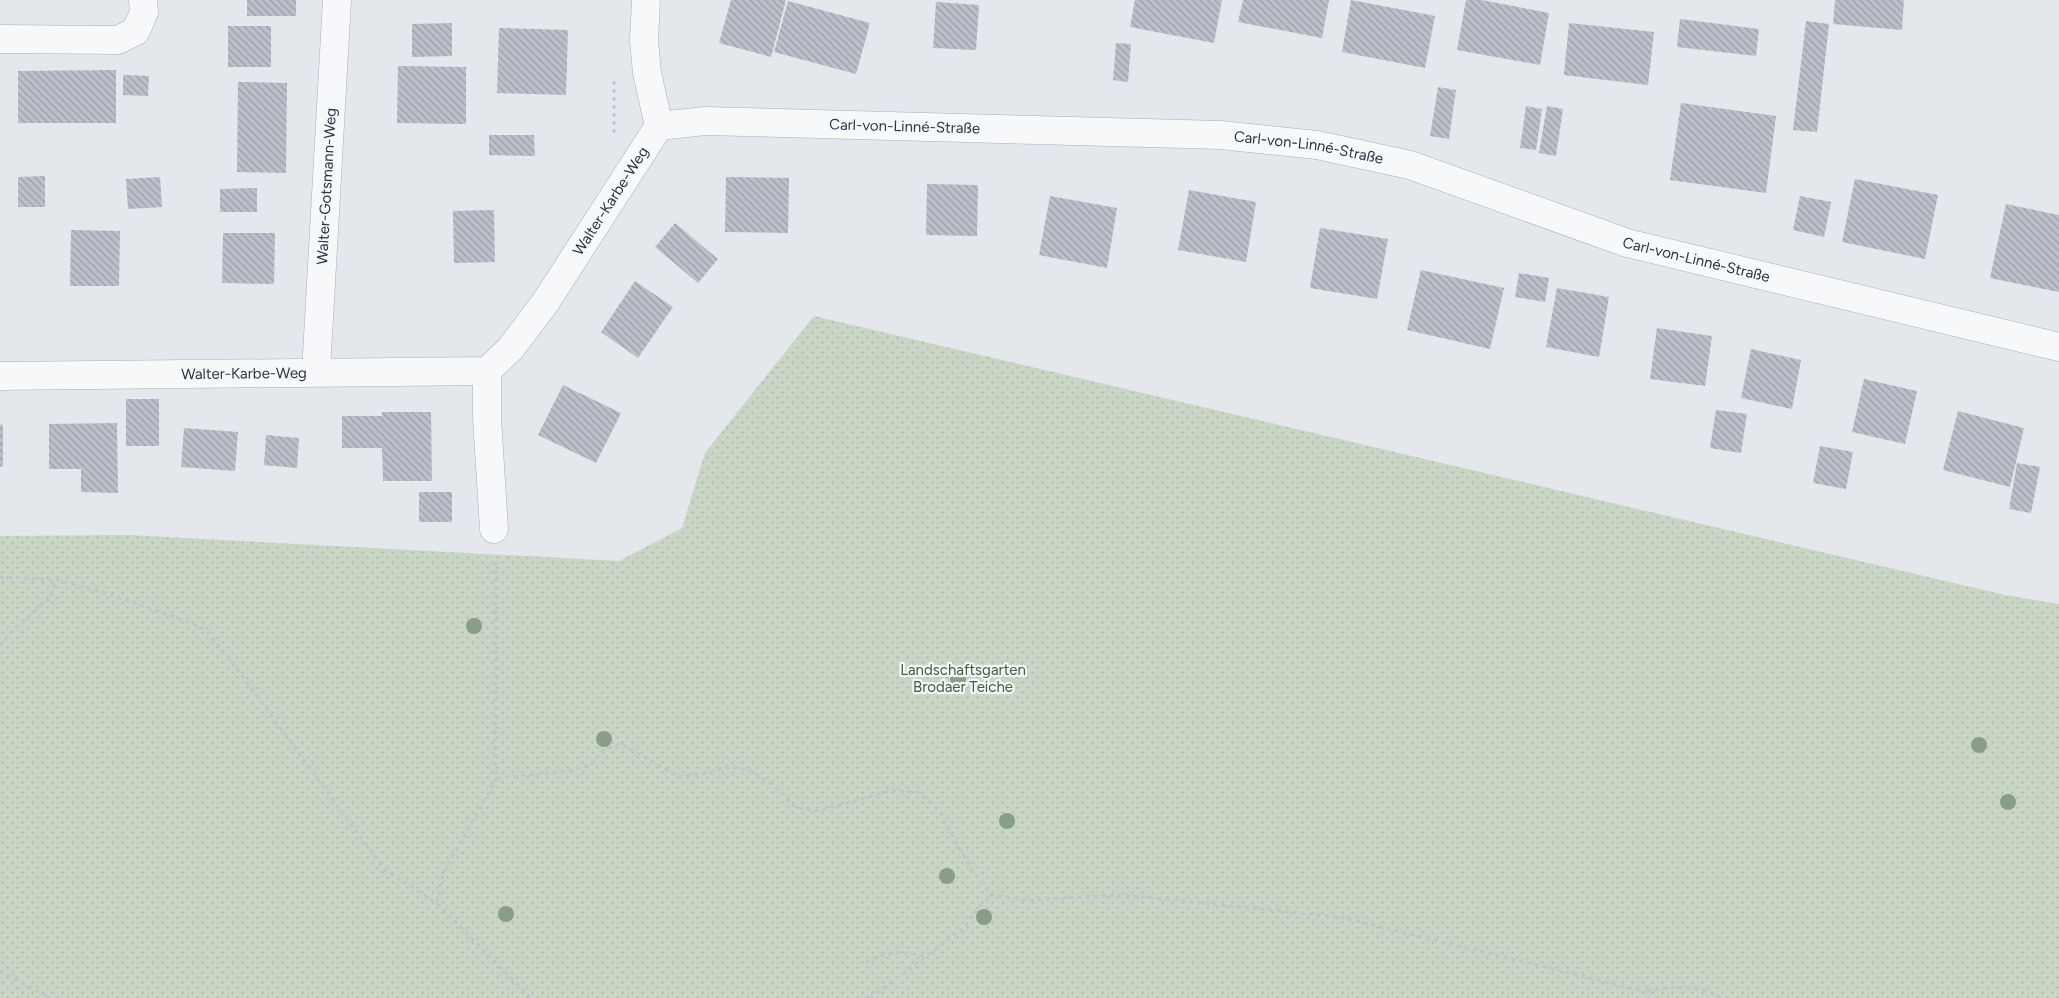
<svg xmlns="http://www.w3.org/2000/svg" width="2059" height="998" font-family="Figtree,sans-serif">
  <style>
    .park { fill: url(#park-dots) }
    .building { fill: url(#building-back-hatch) }
    .lines { fill: none; stroke-linecap: round; stroke-linejoin: round }
    .minor-casing { stroke: #a9aeb7; stroke-width: 29 }
    .path { stroke: #c2c5cb; stroke-width: 3; stroke-dasharray: 4 4; stroke-linecap: butt }
    .minor { stroke: #f7f8fa; stroke-width: 28 }
    .tree { fill: #899d89 }
    .labels { text-anchor: middle; stroke-width: 4.5; stroke-linejoin: round; paint-order: stroke }
    .street-label { font-size: 15px; fill: #2b3445; stroke: #f4f6f9 }
    .park-label { font-size: 15px; fill: #3f6138; stroke: #f4f6f9 }
  </style>
  <defs>
    <pattern id="park-dots" width="8" height="8" patternUnits="userSpaceOnUse" patternTransform="scale(1.25)"><rect width="8" height="8" fill="#c9d6c5"/><path d="M2 2h.1M6 6h.1" fill="none" stroke="#adb8ab" stroke-width="1.8" stroke-linecap="round"/></pattern>
    <pattern id="building-back-hatch" width="6" height="6" patternUnits="userSpaceOnUse" patternTransform="scale(1.25)"><rect width="6" height="6" fill="#bbc0ca"/><path d="M-1 5l2 2M0 0l6 6M5-1l2 2" fill="none" stroke="#989da6"/></pattern>
  </defs>
  <rect width="100%" height="100%" fill="#e4e7ec"/>
  <path class="park" d="M814,316L2005,595L2059,604V998H0V536L129,535L619,561L682,528L705,453Z"/>
  <path class="building" d="M247,0H296V16H247Z
    M731,0H786L771,57L719,43Z
    M1135,0H1222L1214,43L1130,27Z
    M1243,0H1329L1322,38L1238,22Z
    M1351,0L1435,16L1425,68L1342,52Z
    M1466,0H1481L1549,13L1540,65L1457,50Z
    M1835,0H1904L1902,30L1833,24Z
    M788,1L870,23L856,74L774,52Z
    M936,2L979,5L976,50L933,48Z
    M1680,19L1759,29L1756,56L1677,47Z
    M1806,21L1829,24L1817,132L1793,130Z
    M452,23V56L412,57V24Z
    M1569,23L1654,32L1648,85L1564,75Z
    M228,26H271V67H228Z
    M499,28L568,30L566,95L497,93Z
    M1116,43L1131,44L1128,82L1113,80Z
    M398,66L466,67V124L397,123Z
    M116,70V123H18V71Z
    M123,75L149,76L148,96L123,95Z
    M238,82L287,83L286,173L237,172Z
    M1438,87L1456,90L1449,139L1430,136Z
    M1681,103L1776,116L1766,193L1670,180Z
    M1526,106L1542,109L1536,150L1520,148Z
    M1547,106L1563,109L1556,156L1539,153Z
    M489,135H534L535,156L489,155Z
    M45,176V207H18V177Z
    M160,177L162,207L128,209L126,179Z
    M726,177L789,178L788,233L725,232Z
    M1855,179L1938,195L1925,259L1842,242Z
    M927,184L978,185L977,236L926,235Z
    M257,188V212H220V189Z
    M1189,190L1256,202L1246,262L1178,250Z
    M1050,196L1117,208L1107,268L1039,255Z
    M1800,196L1831,202L1824,237L1793,230Z
    M2006,204L2059,215V292L1990,278Z
    M494,210L495,262L454,263L453,211Z
    M675,223L718,259L698,283L655,247Z
    M1320,228L1388,239L1377,299L1310,288Z
    M71,230L120,231L119,286H70Z
    M223,233H275L274,284L222,283Z
    M1421,270L1504,288L1490,349L1407,330Z
    M1519,273L1549,278L1545,302L1515,297Z
    M635,281L673,307L638,358L601,332Z
    M1557,288L1609,297L1599,357L1546,347Z
    M1657,328L1712,336L1705,386L1650,379Z
    M1751,349L1801,360L1792,409L1741,398Z
    M1864,379L1917,391L1905,444L1852,432Z
    M563,385L621,413L596,463L538,435Z
    M126,399H159V446H126Z
    M1716,410L1747,414L1741,453L1710,448Z
    M1958,411L2024,428L2010,487L1943,470Z
    M382,412H431L432,481H383L382,448H342V416H382Z
    M117,423L118,493L81,492V469H49V424Z
    M3,424V466L0,467V425Z
    M184,428L238,432L235,471L181,467Z
    M266,435L299,438L297,468L264,465Z
    M1820,446L1853,452L1846,489L1813,483Z
    M2017,463L2040,467L2031,513L2009,509Z
    M419,492H452V522H419Z"/>
  <g class="lines">
    <g class="minor-casing">
      <g id="minor">
        <path d="M646,0L644,40L647,73L659,126"/>
        <path d="M0,39L118,40L136,31L144,12L143,0"/>
        <path id="s1" d="M659,126L705,121L1221,135L1317,145L1410,165L1627,243L2059,347"/>
        <path d="M487,371V418L494,529"/>
        <path id="s2" d="M316,372L337,0"/>
        <path id="s3" d="M0,376L487,371L511,348L545,303L659,126"/>
      </g>
    </g>
    <path class="path" d="M614,81V134
      M0,577L57,580L106,593L185,621L206,630L225,653L385,870L437,903L531,998
      M0,646L10,633L49,599L57,580
      M497,778L562,772L591,765L602,751L620,743L679,777L711,772L727,766L752,771L775,787L795,807L818,811L894,790L919,793L939,811L972,871L992,895L1027,900L1122,895L1340,917L1647,992L1648,998
      M437,903L443,873L497,778L495,762L496,559
      M866,963C888,950 901,951 926,956
      M0,971L50,998
      M1647,992C1674,985 1697,985 1722,998
      M870,998L964,928L977,909L992,895"/>
    <use href="#minor" class="minor"/>
  </g>
  <g class="tree">
    <circle cx="474" cy="626" r="8"/>
    <circle cx="958" cy="679" r="8"/>
    <circle cx="604" cy="739" r="8"/>
    <circle cx="1979" cy="745" r="8"/>
    <circle cx="2008" cy="802" r="8"/>
    <circle cx="1007" cy="821" r="8"/>
    <circle cx="947" cy="876" r="8"/>
    <circle cx="506" cy="914" r="8"/>
    <circle cx="984" cy="917" r="8"/>
  </g>
  <g class="labels">
    <g class="street-label">
      <text dy="5" stroke="none"><textPath href="#s1" startOffset="246">Carl-von-Linné-Straße</textPath></text>
      <text dy="5" stroke="none"><textPath href="#s1" startOffset="651">Carl-von-Linné-Straße</textPath></text>
      <text dy="5" stroke="none"><textPath href="#s2" startOffset="186">Walter-Gotsmann-Weg</textPath></text>
      <text dy="5" stroke="none"><textPath href="#s3" startOffset="698">Walter-Karbe-Weg</textPath></text>
      <text dy="5" stroke="none"><textPath href="#s1" startOffset="1056">Carl-von-Linné-Straße</textPath></text>
      <text dy="5" stroke="none"><textPath href="#s3" startOffset="244">Walter-Karbe-Weg</textPath></text>
    </g>
    <g class="park-label">
      <text x="963" y="675">Landschaftsgarten<tspan x="963" dy="17">Brodaer Teiche</tspan></text>
    </g>
  </g>
</svg>
